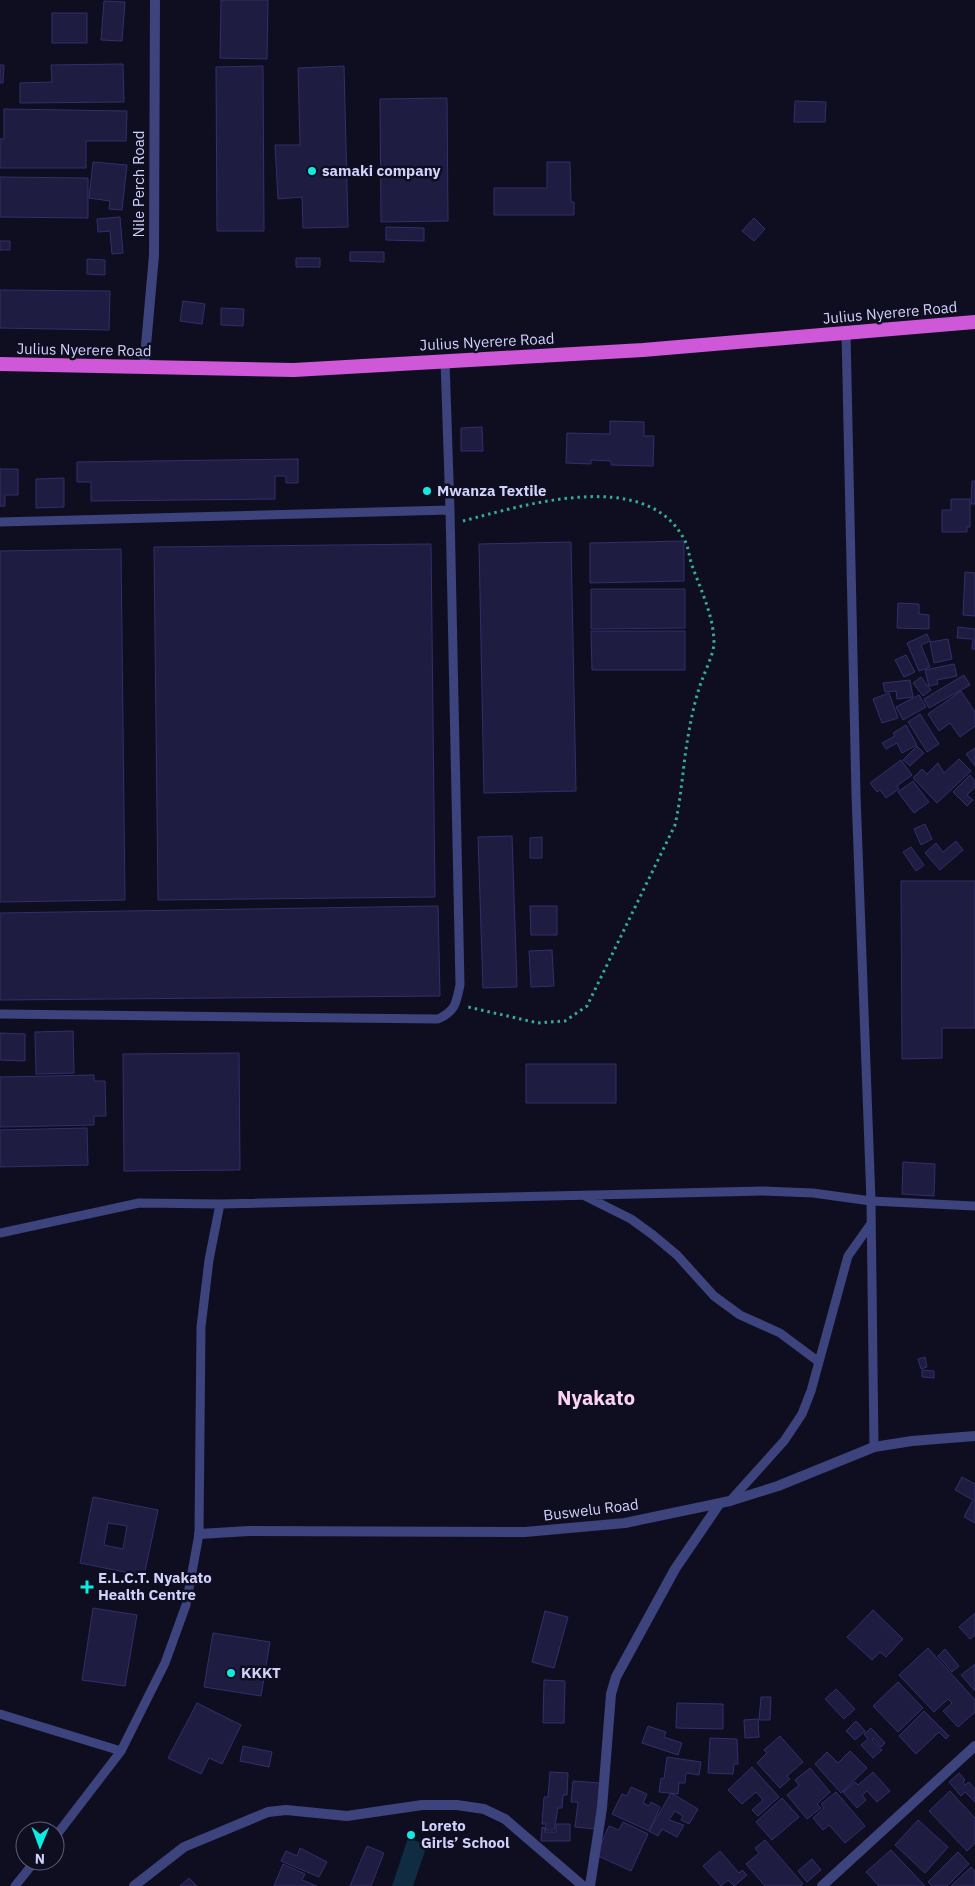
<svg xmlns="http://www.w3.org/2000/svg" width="975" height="1886" font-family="'IBM Plex Sans',sans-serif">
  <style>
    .water { fill: #102c43 }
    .building { fill: #1e1c41; stroke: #322f6b; fill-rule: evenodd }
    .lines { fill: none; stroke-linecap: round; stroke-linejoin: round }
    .path { stroke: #35ac94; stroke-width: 3; stroke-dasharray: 2.5 4; stroke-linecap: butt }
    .service { stroke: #3c437d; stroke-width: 9 }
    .minor { stroke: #3c437d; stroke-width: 10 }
    .trunk { stroke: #ce58d8; stroke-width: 14 }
    .poi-dot { fill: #0dece2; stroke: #0f0e21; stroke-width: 2 }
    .labels { text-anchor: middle; stroke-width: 5; stroke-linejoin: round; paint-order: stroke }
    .poi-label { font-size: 15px; font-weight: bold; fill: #d1d2fc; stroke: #0f0e21; text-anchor: start }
    .street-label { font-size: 15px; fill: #d1d2fc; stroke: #0f0e21 }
    .district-label { font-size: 20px; font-weight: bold; fill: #fdd3f4; stroke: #0f0e21 }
  </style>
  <rect width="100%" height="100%" fill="#0f0e21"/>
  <path class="water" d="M408,1838L427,1845L413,1886H392Z"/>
  <path class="building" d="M221,0H268L267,59L220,58Z
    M104,1L125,2L122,41L101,40Z
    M52,13H87V43H52Z
    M123,64L124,102L20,103V83L52,82L51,65Z
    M0,65H4L3,83H0Z
    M263,66L264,231H217L216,67Z
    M344,66L348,227L303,228L302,197L278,199L275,145H300L298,68Z
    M447,98L448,221L381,222L380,99Z
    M795,101L826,102L825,122H794Z
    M4,109L127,111L126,141H86V168H0V139H4Z
    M93,162L127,165L122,210L109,209L110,201L89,198Z
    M547,162H570L571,202H574V215H494V188H547Z
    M0,177L88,178V218L0,217Z
    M120,217L123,253L112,254L110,231L98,232L97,219Z
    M754,218L765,229L754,241L742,231Z
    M386,227L424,228V241L386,240Z
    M0,241H10V250H0Z
    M350,252H384V262L350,261Z
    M296,258H320V267H296Z
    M87,259L105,260V275L87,274Z
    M0,290L110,291L109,330L0,328Z
    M183,301L205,304L202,324L180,321Z
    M221,308L244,309L243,326L221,325Z
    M610,421L644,422V436H654L653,466L611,465V461L591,460V464L566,463L567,433L610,434Z
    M482,427L483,451H461V428Z
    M298,459V483H286V476H275V499L91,501V482H77V462Z
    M0,469H18V495H5V506H0Z
    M64,478V507L36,508V479Z
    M972,481H975V504H971Z
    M951,499H970V527H967V532H942V510H951Z
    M684,541V581L590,583V543Z
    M571,542L576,791L484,793L479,544Z
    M431,544L435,897L158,900L154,547Z
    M121,549L125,900L0,902V551Z
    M965,572L975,573V616L963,615Z
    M591,589H685V628L591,629Z
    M898,603L919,604V614L929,615V629L897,628Z
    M958,627L975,629V649H972L973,639L957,638Z
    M591,631H685V670H592Z
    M927,634L930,641L921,645L930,667L919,671L907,643Z
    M948,639L952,659L934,663L930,642Z
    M906,655L915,672L904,677L895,660Z
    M954,664L957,676L937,680L938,684L929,686L925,670Z
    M964,675L970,685L929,708L924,699Z
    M921,677L931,690L923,696L913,683Z
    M910,680L913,697L897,699L896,691L885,692L883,683Z
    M961,691L975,712V726L960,737L950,723L939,731L928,714Z
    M889,693L898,718L882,723L873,699Z
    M919,695L926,707L903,720L896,707Z
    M920,714L939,744L927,752L908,722Z
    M906,725L917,745L902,753L897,743L886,749L882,743L895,736L893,733Z
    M917,746L924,753L910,766L903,760Z
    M975,748V766L966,754Z
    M959,759L971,771L937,803L913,778L922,769L927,774L938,763L944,773Z
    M901,760L912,775L897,786L899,789L886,798L880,790L877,792L870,783Z
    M970,775L975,781V787L967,795L973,800L967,806L953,792Z
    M913,781L929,802L914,813L898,792Z
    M925,824L932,839L921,845L914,829Z
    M512,836L517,987L483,988L478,837Z
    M542,837V858H530V838Z
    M956,841L963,850L940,870L925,853L936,843L943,852Z
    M911,847L924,865L916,871L903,852Z
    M901,881H975V1028H942V1058L902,1059Z
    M438,906L440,996L0,1000V913Z
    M530,906H557V935H531Z
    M552,950L554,986L531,987L529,951Z
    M73,1031L74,1073L36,1074L35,1032Z
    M0,1033L25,1034V1061L0,1060Z
    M239,1053L240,1170L124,1171L123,1054Z
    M526,1064H616V1103H526Z
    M94,1075V1081H105L106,1116H94V1125L0,1127V1077Z
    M87,1128L88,1165L0,1167V1130Z
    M903,1162L935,1164L934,1196L902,1194Z
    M925,1357L927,1367L921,1369L918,1359Z
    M922,1370L934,1371V1378L922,1377Z
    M962,1477L975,1484V1523L964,1517L973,1500L955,1490Z
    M93,1497L158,1510L144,1576L80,1563ZM108,1523L127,1526L123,1549L104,1545Z
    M93,1608L137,1615L125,1686L82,1680Z
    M873,1610L903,1639L886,1657L880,1652L872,1660L847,1637Z
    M545,1611L568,1617L554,1668L532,1662Z
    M975,1613V1635L970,1639L959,1627Z
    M213,1633L270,1642L261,1696L204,1687Z
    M928,1648L975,1700V1712L958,1727L943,1711L952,1703L948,1699L934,1712L899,1675Z
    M945,1649L959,1666L952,1672L938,1656Z
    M975,1664V1691L961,1675Z
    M544,1680L565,1681L564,1723H543Z
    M898,1682L923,1708L898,1732L873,1706Z
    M836,1689L855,1709L844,1719L825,1699Z
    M761,1697H771L770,1720H759Z
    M197,1703L241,1725L222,1764L209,1758L201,1774L168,1758Z
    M677,1703L723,1704V1729L676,1728Z
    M924,1711L949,1736L946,1739L939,1732L916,1754L899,1736Z
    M758,1719L759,1737L745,1738L744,1720Z
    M856,1721L865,1731L855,1740L846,1731Z
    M648,1726L666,1732L664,1737L682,1743L678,1755L642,1743Z
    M871,1728L885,1743L881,1747L873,1738L872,1740L882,1750L873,1758L861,1745L868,1739L864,1734Z
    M780,1736L803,1762L787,1776L790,1779L780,1788L757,1763L767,1753L764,1750Z
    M710,1738L737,1739L738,1764H734L733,1774L708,1773Z
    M243,1746L272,1752L269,1767L240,1761Z
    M850,1751L867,1768L841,1793L815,1764L827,1752L838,1763Z
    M667,1757L701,1762L699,1775L686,1773L685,1783H679L678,1794L659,1792L661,1778L664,1779Z
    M752,1767L779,1797L758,1816L752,1810L763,1800L756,1792L742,1804L728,1790Z
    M810,1768L830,1792L817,1804L821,1808L807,1819L787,1795L799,1785L795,1780Z
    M550,1772L568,1773L567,1795H563L562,1808H558L554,1830H545L546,1824H542L544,1797H548Z
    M873,1772L890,1791L877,1802L867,1791L862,1795L866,1800L857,1808L843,1792L855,1782L858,1785Z
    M959,1773L965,1780L963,1782L965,1785L969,1782L975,1789V1802L965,1792L961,1796L949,1782Z
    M573,1781L600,1783L595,1829L575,1827L578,1802H571Z
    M631,1787L647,1794L643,1803L649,1806L651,1802L660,1807L649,1831L612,1814L622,1794L627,1796Z
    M950,1791L975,1818V1843L967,1851L929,1811Z
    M836,1792L865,1826L845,1843L829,1825L823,1830L813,1818L824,1808L821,1804Z
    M671,1793L698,1809L689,1824L681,1820L683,1816L675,1811L669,1820L684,1825L677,1837L662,1829L658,1836L649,1831Z
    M782,1798L799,1817L772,1840L756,1822Z
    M918,1820L948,1847L925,1873L895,1845Z
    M623,1822L648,1834L631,1871L596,1855L609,1826L619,1830Z
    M556,1824H570V1841H541L542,1827L545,1828V1832H556Z
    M765,1840L803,1884L800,1886H765L746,1864L759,1853L755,1848Z
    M367,1846L384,1853L371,1886H350Z
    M300,1848L327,1862L319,1877L281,1861L286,1851L297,1856Z
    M891,1850L925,1886H879L866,1872Z
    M720,1851L739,1873L742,1870L747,1875L734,1886L728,1880L721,1886L703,1866Z
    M958,1852L969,1864L947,1886H932L928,1882Z
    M812,1859L821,1870L807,1882L798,1871Z
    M283,1864L305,1874L302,1880L317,1886H274Z
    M971,1867L975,1872V1886H951Z
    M189,1878L197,1886H180Z"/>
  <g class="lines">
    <path class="path" d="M463,521C524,505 646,467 684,539C689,547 689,559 693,568C702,593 714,617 714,644C713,655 706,669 702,680C696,696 692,714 689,731C683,763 682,794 675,825L587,1006L565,1021L538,1023L468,1007"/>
    <path class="service" d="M846,333L856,795L871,1201L874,1447
      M0,522L450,510
      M0,1014L438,1019C456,1011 456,1003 460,985L450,510L445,360
      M585,1196L631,1219L653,1235L677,1255L714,1296L740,1315L780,1333L819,1362
      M0,1233L139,1203L220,1204L763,1191L813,1193L871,1201L975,1206
      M730,1501L784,1441L802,1414L811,1391L848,1256L870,1225
      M0,1714L121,1751
      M55,1837L121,1751L165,1663L186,1605L199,1534L201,1327L209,1260L220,1204
      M15,1886L35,1861"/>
    <path class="minor" d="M144,368L154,255L155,0
      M199,1534L249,1531L525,1532L625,1523L730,1501L778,1486L874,1447L912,1441L975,1436
      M134,1886L184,1847L268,1812L286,1810L347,1816L422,1805H457L484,1809L505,1819L583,1886
      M590,1886L602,1808L611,1694L616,1677L675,1569L720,1503
      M822,1886L975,1746"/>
    <path class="trunk" d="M0,364L294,370L643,350L975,322"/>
  </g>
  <g class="poi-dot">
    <circle cx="312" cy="171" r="5"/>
    <circle cx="427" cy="491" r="5"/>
    <path d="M84.5 1579.5h5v5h5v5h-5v5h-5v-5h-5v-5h5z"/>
    <circle cx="231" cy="1673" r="5"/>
    <circle cx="411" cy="1835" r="5"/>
  </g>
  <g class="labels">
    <g class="poi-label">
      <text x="322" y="176">samaki company</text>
      <text x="437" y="496">Mwanza Textile</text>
      <text x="98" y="1583">E.L.C.T. Nyakato<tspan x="98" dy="17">Health Centre</tspan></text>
      <text x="241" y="1678">KKKT</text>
      <text x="421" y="1831">Loreto<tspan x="421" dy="17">Girls’ School</tspan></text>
    </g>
    <g class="street-label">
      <text transform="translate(139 184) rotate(-90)" y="5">Nile Perch Road</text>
      <text transform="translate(890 313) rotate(-5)" y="5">Julius Nyerere Road</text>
      <text transform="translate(487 342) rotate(-3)" y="5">Julius Nyerere Road</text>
      <text transform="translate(84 350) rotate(1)" y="5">Julius Nyerere Road</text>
      <text transform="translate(591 1510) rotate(-7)" y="5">Buswelu Road</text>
    </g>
    <g class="district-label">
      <text x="596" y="1405">Nyakato</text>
    </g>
  </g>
  <g transform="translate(40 1846) rotate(181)"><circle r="24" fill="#0f0e21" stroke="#5d5c79"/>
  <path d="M0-4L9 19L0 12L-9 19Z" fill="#0dece2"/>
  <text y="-8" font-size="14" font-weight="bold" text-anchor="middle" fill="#d1d2fc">N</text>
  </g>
</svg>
